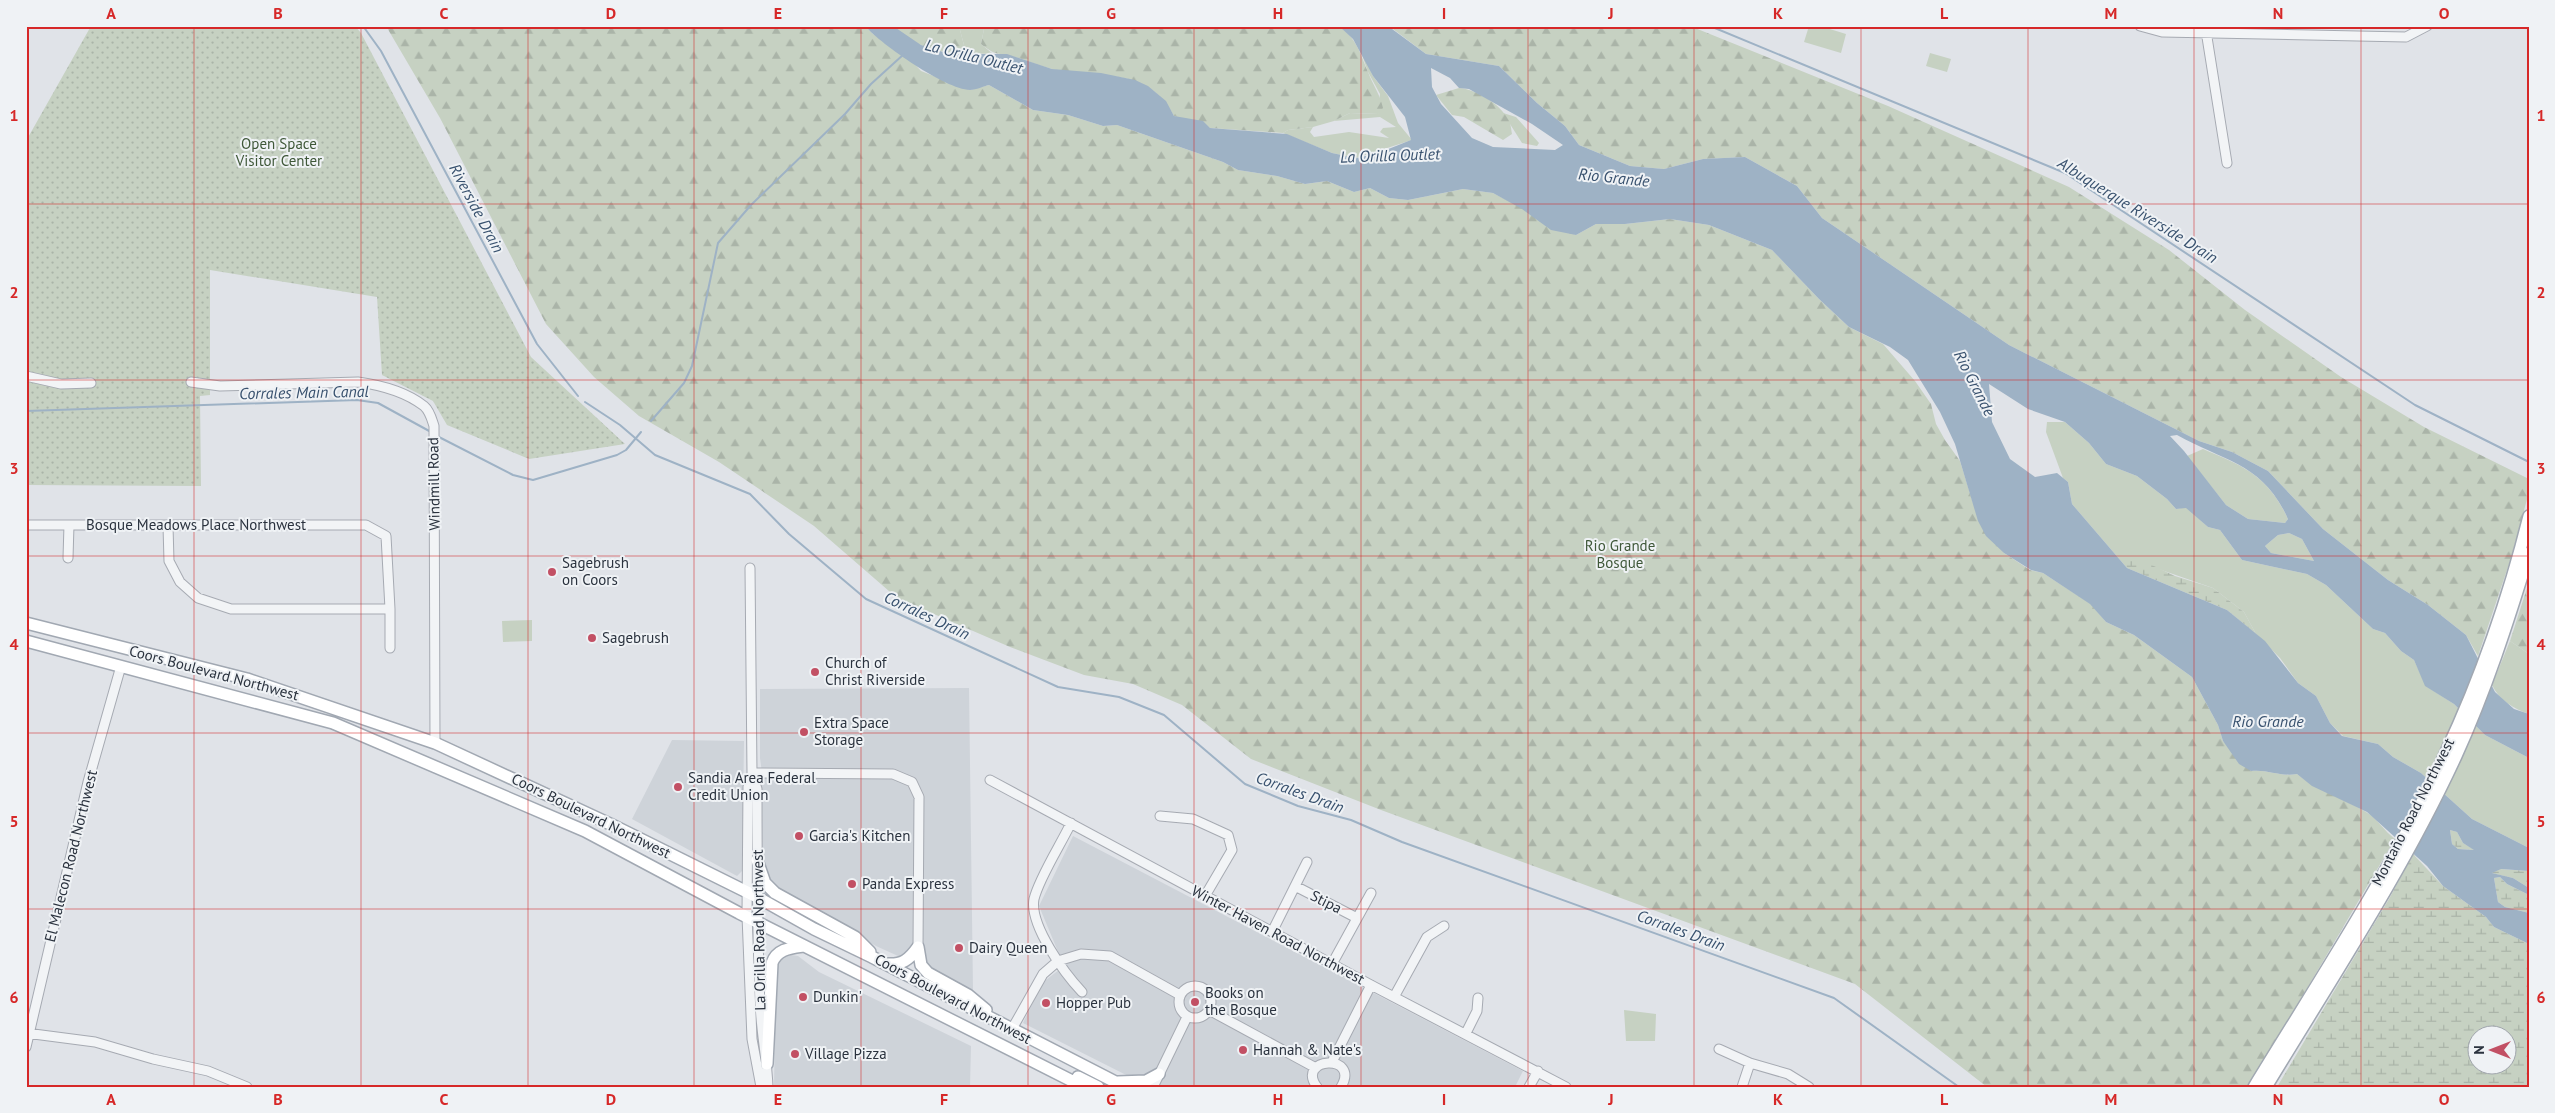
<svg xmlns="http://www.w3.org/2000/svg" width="2555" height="1113" font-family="'PT Sans',sans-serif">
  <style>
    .built { fill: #ced3d9 }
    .grass { fill: #c6d1c2 }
    .forest { fill: url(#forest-firs) }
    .wetland { fill: url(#wetland-marsh); fill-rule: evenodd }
    .park { fill: url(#park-dots) }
    .water { fill: #9eb2c5; fill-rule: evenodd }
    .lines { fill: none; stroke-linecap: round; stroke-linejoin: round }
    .stream { stroke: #9eb2c5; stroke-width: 2 }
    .minor-casing { stroke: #a6aab2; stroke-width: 11 }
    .major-casing { stroke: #a1a8b2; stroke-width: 14 }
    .minor { stroke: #f2f4f6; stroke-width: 9 }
    .major { stroke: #fff; stroke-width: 11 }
    .grid { fill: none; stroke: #d62828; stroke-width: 1; stroke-opacity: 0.55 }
    .poi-dot { fill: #c25064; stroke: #eff2f5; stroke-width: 2 }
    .labels { text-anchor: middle; stroke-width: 4; stroke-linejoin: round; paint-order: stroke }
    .park-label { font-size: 15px; fill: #3f5839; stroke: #eff2f5 }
    .street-label { font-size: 15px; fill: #2a323e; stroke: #eff2f5 }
    .poi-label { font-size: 15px; fill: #2a323e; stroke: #eff2f5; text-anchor: start }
    .water-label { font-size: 16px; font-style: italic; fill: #38516e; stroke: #eff2f5 }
    .neatline { fill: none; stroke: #d62828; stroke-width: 2 }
    .grid-label { font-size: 16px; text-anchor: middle; font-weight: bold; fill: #d62828 }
  </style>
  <defs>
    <pattern id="forest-firs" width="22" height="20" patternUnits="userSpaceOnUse" patternTransform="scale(1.25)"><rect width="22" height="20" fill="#c6d1c2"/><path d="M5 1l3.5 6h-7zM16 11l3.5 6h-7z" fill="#aab4a8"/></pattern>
    <pattern id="wetland-marsh" width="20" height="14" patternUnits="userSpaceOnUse" patternTransform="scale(1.25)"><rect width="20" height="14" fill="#c6d1c2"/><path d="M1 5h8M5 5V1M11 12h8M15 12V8" fill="none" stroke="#aab4a8"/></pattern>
    <pattern id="park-dots" width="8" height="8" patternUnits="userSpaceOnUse" patternTransform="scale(1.25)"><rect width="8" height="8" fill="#c6d1c2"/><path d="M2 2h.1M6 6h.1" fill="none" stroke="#aab4a8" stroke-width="1.8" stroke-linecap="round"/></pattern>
  </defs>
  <rect width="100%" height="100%" fill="#e0e3e8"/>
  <path class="built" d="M969,688L973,990L876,946L780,890L766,874L761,858L760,785L763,780L760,758V689Z
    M672,740L744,741L742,871L737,876L632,819Z
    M1073,836L1523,1071L1515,1087H1150L1023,1023L1042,983L1064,966L1039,906Z
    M785,954L798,956L819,972L971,1046L970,1087H774L776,968L778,961Z"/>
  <path class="grass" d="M959,26H982L984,29L981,44L993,54L966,53Z
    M1809,26H1820L1846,34L1841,53L1804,42Z
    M1360,49L1373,76L1388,96L1398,123L1412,140L1356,158L1332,153L1283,133L1288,130L1313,127L1310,132L1314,137L1349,132L1389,138L1380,132L1383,128L1396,127L1380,117L1334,121L1350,113L1378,114L1380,94L1368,72Z
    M1930,53L1951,59L1947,72L1926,66Z
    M1503,113L1516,117L1539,143L1537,146L1522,143Z
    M2047,422H2065L2089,443L2106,464L2137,476L2167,499L2176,509L2186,507L2208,527L2220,530L2242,560L2307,574L2326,585L2373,629L2385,633L2401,651L2414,660L2426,686L2454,704L2485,735L2529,758V848L2472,819L2421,773L2393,757L2378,744L2343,736L2330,723L2316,696L2298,683L2280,658L2256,634L2244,612L2213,588L2127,558V568L2072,504L2068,482L2063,478L2046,432Z
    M2203,449C2244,466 2268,476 2288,519L2285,523L2248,519L2226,505L2187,456Z
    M2289,533L2302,539L2314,561L2271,553L2265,546L2278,535Z
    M532,620V641L503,642L502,621Z
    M2510,641L2529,654V714C2514,709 2499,700 2492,685Z
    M1624,1010L1656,1014L1655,1041H1626Z"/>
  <path class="forest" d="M386,26H865L873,34L910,59L921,71L970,90L989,85L1033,110L1068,115L1103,126L1117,125L1223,162L1238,170L1277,176L1305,184L1327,181L1354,192L1370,188L1389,198L1408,200L1463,189L1493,193L1576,235L1596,224H1625L1670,219L1709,225L1772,250L1819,299L1849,327L1883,344L1915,381L1931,404L1936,424L1945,440L1960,461L1973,503L2004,553L2030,570L2043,573L2091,604L2106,622L2134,635L2192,677L2218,725L2223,741L2251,771C2268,769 2280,777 2297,774C2318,791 2343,798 2366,812C2378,819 2384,831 2395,839L2249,1087H1987L1855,984L1381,810L1251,759L1182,705L1133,684L1084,675L1010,647L897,598L814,526L719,462L639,416L594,377L546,324L440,118Z
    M893,26H959L966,53C941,55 911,45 893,26Z
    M982,26H1339C1357,39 1360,53 1368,72C1373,85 1380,94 1383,108L1378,114L1350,113L1334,121L1313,127L1288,130L1283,133L1210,128L1174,116C1147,64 1097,80 1052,69C1039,66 1027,60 1015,57C997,52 997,57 981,44L984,29Z
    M1389,26H1690L1888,106L2069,187L2169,250L2245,310L2341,377L2424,427L2529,479V492L2511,558L2478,656L2466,635L2428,605L2388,580L2323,529L2268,471L2232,452L2199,441L2009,345L1822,218L1797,186L1745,157L1703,159L1664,169L1630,166L1579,145L1565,126L1537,103L1499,66L1426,54Z
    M1459,88C1476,89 1500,104 1508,119C1511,123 1511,129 1512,134L1503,140L1464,117L1452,115L1436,95Z
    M2529,582V654L2510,641Z"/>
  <path class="wetland" d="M2126,558H2137L2175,576L2213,588L2244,612L2256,634L2227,610L2127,568Z
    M2450,830L2457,832L2463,843L2475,850L2458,849L2452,844Z
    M2413,854L2443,886L2486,917L2494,927L2529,944V1087H2277L2389,899ZM2478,1036H2508V1066H2478Z
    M2500,869L2529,871V888L2513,878L2491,873Z
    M2500,877L2507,884L2529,895V913L2505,907L2498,902L2494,878Z"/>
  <path class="park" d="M91,26H355L361,33L531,357L625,444L529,459L447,425L433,401L382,375L377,297L210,270V395L200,396L201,486L26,485V141Z"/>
  <path class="water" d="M865,26H893L921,45L949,54H1007L1052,69L1101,73L1135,80L1148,86L1166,101L1174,116L1203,121L1210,128L1287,134L1332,153L1356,158L1376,154L1411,140L1405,117L1373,76L1353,39L1339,26H1388L1426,54L1499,66L1537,103L1565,126L1579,145L1630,166L1664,169L1703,159L1745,157L1797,186L1822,218L2009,345L2199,441L2232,452L2268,471L2323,529L2388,580L2428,605L2466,635L2495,692L2514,709L2529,714V758L2485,735L2454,704L2425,686L2414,660L2401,651L2385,633L2373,629L2326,585L2307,574L2242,560L2220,530L2208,527L2186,508L2176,509L2167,499L2137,476L2106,464L2089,443L2065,422L2028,409L1989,384L1992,422L2010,459L2035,477L2057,473L2068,482L2072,504L2127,568L2227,610L2265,641L2298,683L2316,696L2330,723L2342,736L2378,744L2393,757L2421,773L2472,819L2529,848V871L2501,869L2492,873L2513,878L2529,888V895L2507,884L2500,877L2494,878L2498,902L2505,907L2529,913V944L2494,927L2486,917L2443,886L2427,866L2367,812L2312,786L2297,774C2280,777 2268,769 2251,771L2239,764L2223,741L2218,725L2192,677L2134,635L2106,622L2090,604L2043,573L2031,570L2004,553L1986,536L1978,521L1955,444L1940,412L1908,360L1890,347L1849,327L1819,299L1772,250L1709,225L1670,219L1625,224H1596L1576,235L1551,230L1522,209L1493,193L1463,189L1408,200L1389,198L1370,188L1354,192L1327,181L1305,184L1277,176L1238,170L1223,162L1117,125L1103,126L1068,115L1033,110L989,85C984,86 976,90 970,90C945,89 882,45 865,26ZM1431,68L1450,78L1459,88L1469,89L1532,124L1563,145L1555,150L1493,147L1472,138L1441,104L1432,87ZM2177,435C2225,462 2263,463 2288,519L2285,523L2248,519L2226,505L2184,451L2170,436ZM2289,533L2302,539L2314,561L2271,553L2265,546L2278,535ZM2450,830L2457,832L2463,843L2474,850L2458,849L2452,844Z"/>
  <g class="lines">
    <path class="stream" d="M363,26L381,51L537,344L578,396
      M1710,26L2065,173L2415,405L2529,462
      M585,402L620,425L655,455L750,494L789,534L866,599L1058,687L1119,697L1164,715L1245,784L1298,806L1351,820L1402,842L1834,998L1959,1087
      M26,411L357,400L378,403L431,432
      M651,421L684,383L692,366L718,243L751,205L845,114L871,84L904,54
      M437,436L513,475L533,480L617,455L626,450L641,432"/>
    <g class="minor-casing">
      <path id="minor" d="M2140,26L2162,32L2406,37L2427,26
        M2206,31L2227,163
        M26,376L61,384L91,383
        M191,382L220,386L358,382C380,385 406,392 424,406C430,411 432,420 434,426L435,743
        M26,525H366L386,536L390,609V648
        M168,526L169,561L180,582L198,598L231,609H390
        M68,558L69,525
        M750,568L752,773L748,787L747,916L752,1039L761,1087
        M752,773L893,774L912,782L919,797L918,947
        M752,773L757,789C757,860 757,932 760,1003C761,1031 767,1059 768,1087
        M990,780L1371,985L1566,1087
        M1160,816L1193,819L1228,835L1232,850L1205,896
        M1071,823C1061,844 1039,878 1034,899C1029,925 1065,974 1082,992
        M1295,886L1357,918
        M1272,932L1307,862
        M1332,964L1371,893
        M1179 1002a16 16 0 1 1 32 0a16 16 0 1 1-32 0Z
        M1394,997L1427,937L1444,926
        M1209,1010L1316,1068
        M1012,1029L1043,974L1058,961L1081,954L1110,956L1180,995
        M26,1033L95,1042L153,1059L208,1071L247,1087
        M1466,1033L1477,1011L1478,998
        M26,1047L88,782L121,666
        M1719,1049L1750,1063
        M1332,1062L1371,985
        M1153,1087L1187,1017
        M1317,1087C1295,1057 1361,1053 1341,1087
        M1529,1087L1538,1071
        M1742,1087L1750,1063L1788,1074L1809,1087"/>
    </g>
    <g class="major-casing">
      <path id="major" d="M26,623L247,679L435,743L610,824L757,897L814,929L872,957L1125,1087
        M26,641L333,723L585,831L739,913L1084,1087
        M757,860L765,883L775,893L855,937L870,952
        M918,947L921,965L928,973L968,995L986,1010
        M887,964C902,965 909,960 918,947
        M767,1064L772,963C777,949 790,948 804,946
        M1078,1077L1098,1087
        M1118,1082L1146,1081L1159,1074
        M2254,1087C2321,977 2393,869 2446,752C2481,677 2509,596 2529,516
        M2266,1087C2332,978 2403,871 2456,756C2486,690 2508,622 2529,553"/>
    </g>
    <use href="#minor" class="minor"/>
    <use href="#major" class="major"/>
  </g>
  <path class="grid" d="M194,26V1087M361,26V1087M528,26V1087M694,26V1087M861,26V1087M1028,26V1087M1194,26V1087M1361,26V1087M1528,26V1087M1694,26V1087M1861,26V1087M2028,26V1087M2194,26V1087M2361,26V1087M26,204H2529M26,380H2529M26,556H2529M26,733H2529M26,909H2529"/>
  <g class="poi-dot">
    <circle cx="552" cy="572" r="5"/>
    <circle cx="592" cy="638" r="5"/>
    <circle cx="815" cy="672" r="5"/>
    <circle cx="804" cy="732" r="5"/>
    <circle cx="678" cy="787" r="5"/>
    <circle cx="799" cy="836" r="5"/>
    <circle cx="852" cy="884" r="5"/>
    <circle cx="959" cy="948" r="5"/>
    <circle cx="803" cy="997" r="5"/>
    <circle cx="1195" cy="1002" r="5"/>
    <circle cx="1046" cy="1003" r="5"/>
    <circle cx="1243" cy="1050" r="5"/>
    <circle cx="795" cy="1054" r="5"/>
  </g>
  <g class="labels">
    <g class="park-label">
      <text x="279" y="149">Open Space<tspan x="279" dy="17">Visitor Center</tspan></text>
      <text x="1620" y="551">Rio Grande<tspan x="1620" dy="17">Bosque</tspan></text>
    </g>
    <g class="street-label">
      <text transform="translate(434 484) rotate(-91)" y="5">Windmill Road</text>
      <text x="196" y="530">Bosque Meadows Place Northwest</text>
      <text transform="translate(214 673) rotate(15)" y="5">Coors Boulevard Northwest</text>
      <text transform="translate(2413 812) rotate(-63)" y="5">Montaño Road Northwest</text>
      <text transform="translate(591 816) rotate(26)" y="5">Coors Boulevard Northwest</text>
      <text transform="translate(71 856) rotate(-76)" y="5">El Malecon Road Northwest</text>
      <text transform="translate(1326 902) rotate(27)" y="5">Stipa</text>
      <text transform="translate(759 930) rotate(-91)" y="5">La Orilla Road Northwest</text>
      <text transform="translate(1278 935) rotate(28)" y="5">Winter Haven Road Northwest</text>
      <text transform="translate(953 999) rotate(28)" y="5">Coors Boulevard Northwest</text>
    </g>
    <g class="poi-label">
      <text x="562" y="568">Sagebrush<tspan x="562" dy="17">on Coors</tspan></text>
      <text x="602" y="643">Sagebrush</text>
      <text x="825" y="668">Church of<tspan x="825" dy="17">Christ Riverside</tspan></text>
      <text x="814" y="728">Extra Space<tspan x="814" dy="17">Storage</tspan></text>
      <text x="688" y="783">Sandia Area Federal<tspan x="688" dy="17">Credit Union</tspan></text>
      <text x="809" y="841">Garcia's Kitchen</text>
      <text x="862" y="889">Panda Express</text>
      <text x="969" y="953">Dairy Queen</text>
      <text x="1205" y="998">Books on<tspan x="1205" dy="17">the Bosque</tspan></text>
      <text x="813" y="1002">Dunkin'</text>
      <text x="1056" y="1008">Hopper Pub</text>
      <text x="1253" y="1055">Hannah &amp; Nate's</text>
      <text x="805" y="1059">Village Pizza</text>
    </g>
    <g class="water-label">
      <text transform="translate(974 56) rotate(14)" y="6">La Orilla Outlet</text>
      <text transform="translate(1390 155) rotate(-2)" y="6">La Orilla Outlet</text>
      <text transform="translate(1614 177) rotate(6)" y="6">Rio Grande</text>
      <text transform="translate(477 208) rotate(62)" y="6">Riverside Drain</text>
      <text transform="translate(2138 210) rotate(32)" y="6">Albuquerque Riverside Drain</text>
      <text transform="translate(1975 383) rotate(63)" y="6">Rio Grande</text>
      <text transform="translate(304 392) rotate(-1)" y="6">Corrales Main Canal</text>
      <text transform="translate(927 615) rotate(25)" y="6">Corrales Drain</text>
      <text x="2268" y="727">Rio Grande</text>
      <text transform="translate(1300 792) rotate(20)" y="6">Corrales Drain</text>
      <text transform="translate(1681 930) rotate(20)" y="6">Corrales Drain</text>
    </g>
  </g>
  <rect width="2555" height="1113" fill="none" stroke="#eff2f5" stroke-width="55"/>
  <g transform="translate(2492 1050) rotate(270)"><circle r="24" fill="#eff2f5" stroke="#a0a5ac"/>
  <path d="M0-4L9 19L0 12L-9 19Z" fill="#c25064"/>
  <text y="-8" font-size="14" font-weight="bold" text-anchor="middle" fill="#2a323e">N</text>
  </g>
  <rect x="28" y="28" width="2500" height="1058" class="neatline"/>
  <g class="grid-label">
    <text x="111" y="19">A</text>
    <text x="278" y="19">B</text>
    <text x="444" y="19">C</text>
    <text x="611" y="19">D</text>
    <text x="778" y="19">E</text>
    <text x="944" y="19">F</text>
    <text x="1111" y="19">G</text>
    <text x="1278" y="19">H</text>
    <text x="1444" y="19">I</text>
    <text x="1611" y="19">J</text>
    <text x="1778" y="19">K</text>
    <text x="1944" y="19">L</text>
    <text x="2111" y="19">M</text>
    <text x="2278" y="19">N</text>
    <text x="2444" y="19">O</text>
    <text x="14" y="121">1</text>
    <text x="2541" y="121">1</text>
    <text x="14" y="298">2</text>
    <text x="2541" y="298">2</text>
    <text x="14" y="474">3</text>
    <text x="2541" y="474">3</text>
    <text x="14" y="650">4</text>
    <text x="2541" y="650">4</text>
    <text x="14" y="827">5</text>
    <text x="2541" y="827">5</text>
    <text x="14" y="1003">6</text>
    <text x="2541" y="1003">6</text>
    <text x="111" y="1105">A</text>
    <text x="278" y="1105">B</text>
    <text x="444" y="1105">C</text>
    <text x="611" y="1105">D</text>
    <text x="778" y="1105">E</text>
    <text x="944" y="1105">F</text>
    <text x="1111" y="1105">G</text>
    <text x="1278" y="1105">H</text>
    <text x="1444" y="1105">I</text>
    <text x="1611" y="1105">J</text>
    <text x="1778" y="1105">K</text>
    <text x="1944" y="1105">L</text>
    <text x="2111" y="1105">M</text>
    <text x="2278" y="1105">N</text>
    <text x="2444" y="1105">O</text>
  </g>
</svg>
